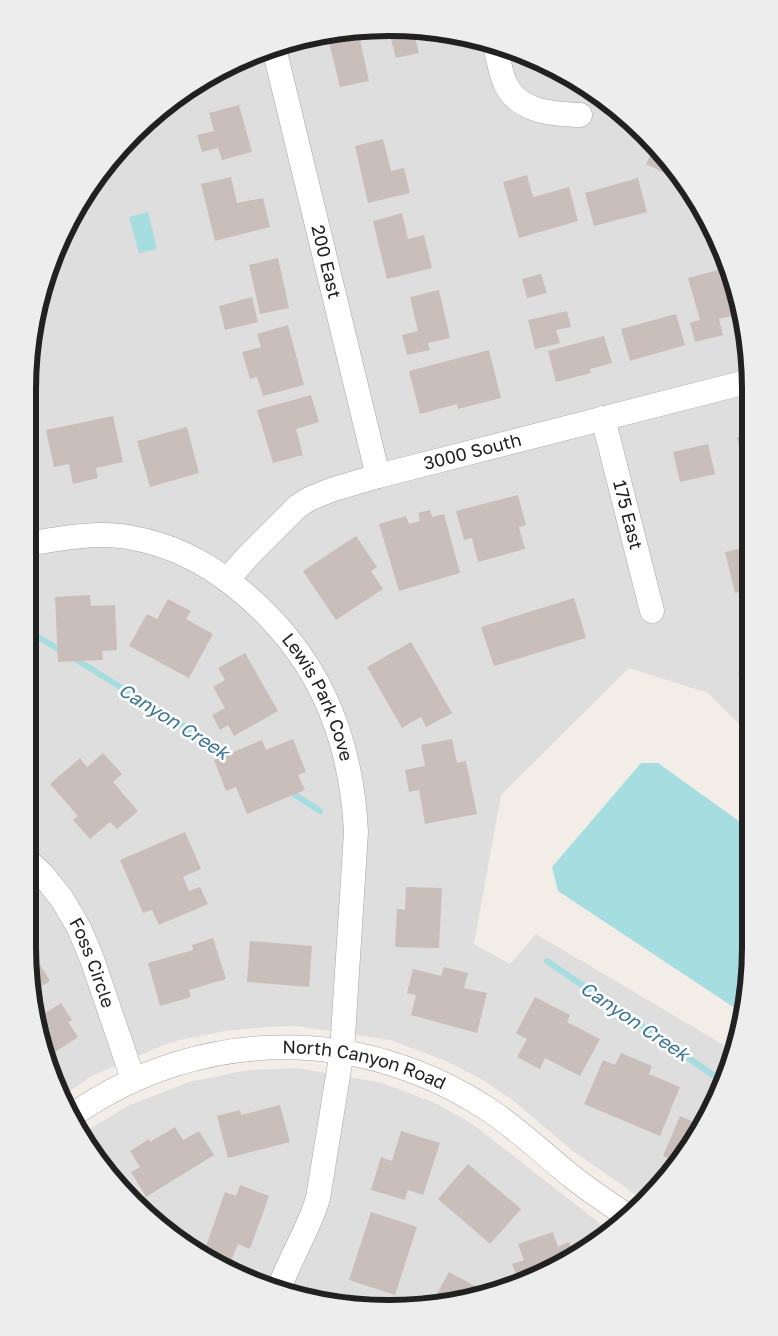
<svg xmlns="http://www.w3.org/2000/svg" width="778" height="1336" font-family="'Golos Text',sans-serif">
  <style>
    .residential { fill: #dfdede }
    .water { fill: #a6dde1 }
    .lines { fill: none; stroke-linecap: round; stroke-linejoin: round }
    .stream { stroke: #a6dde1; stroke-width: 6 }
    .building { fill: #cabeba }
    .minor-casing { stroke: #a5a5a5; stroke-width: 25 }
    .minor { stroke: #fff; stroke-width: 24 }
    .labels { text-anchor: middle; stroke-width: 5; stroke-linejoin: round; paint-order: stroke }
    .street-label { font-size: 18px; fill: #212121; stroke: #fff }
    .water-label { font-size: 19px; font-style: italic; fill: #3c7796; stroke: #fff }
    .rim { fill: none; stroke: #212121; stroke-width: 6 }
  </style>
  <rect width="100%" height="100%" fill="#f2ede7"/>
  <path class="residential" d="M389,28L459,34L527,55L590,88L645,134L702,208L731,273L750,365V735L708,693L629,668L501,795L474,944L510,964L536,934L734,1051L731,1063L690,1148L642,1199L573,1151L511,1099L483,1080L446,1061L390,1040L296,1026L266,1027L225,1031L180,1040L161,1046L92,1076L64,1095L47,1063L28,947V365L47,273L88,188L133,134L188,89L250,55L318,35Z
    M297,1068L382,1083L435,1103L471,1123L611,1232L505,1289L389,1308L295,1296L188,1247L102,1167L84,1132L130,1105L189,1082L248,1070Z"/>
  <path class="water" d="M148,212L157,249L139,253L129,217Z
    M641,763H658L750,829V971L741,1012L558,891L552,867Z"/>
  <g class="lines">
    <path class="stream" d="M28,631L63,652
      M72,657L235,758
      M289,791L320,811
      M547,961L722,1081"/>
  </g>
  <path class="building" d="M403,29L436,32L415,37L419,53L396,58L389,32Z
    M358,31L369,81L340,87L327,34Z
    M229,66L231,73L207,79V78Z
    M239,105L252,152L222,160L218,148L202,152L197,135L214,131L209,113Z
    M383,139L391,171L404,168L410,193L368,203L355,146Z
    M655,146L681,181L646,164Z
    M527,175L533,197L569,187L578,221L519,238L503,182Z
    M231,177L237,203L263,198L270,227L215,241L201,184Z
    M638,178L647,212L594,226L585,193Z
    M402,213L408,239L424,235L432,268L387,279L373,221Z
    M278,258L289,308L260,314L249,265Z
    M718,270L722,284L733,282L742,324L738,325L736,315L719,319L723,335L695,342L690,323L700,320L688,278Z
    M541,274L547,293L527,298L522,279Z
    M439,290L450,338L428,343L430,350L407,355L402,335L418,331L410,297Z
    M252,297L258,322L225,330L219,306Z
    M567,311L571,327L556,330L560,343L535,349L528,320Z
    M676,314L685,345L630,361L621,329Z
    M288,325L304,385L263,396L257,377L250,379L242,352L261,347L257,334Z
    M604,336L612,363L590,369L591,373L556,382L548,351Z
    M489,350L501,398L458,409L457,404L420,414L409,371Z
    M311,395L319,422L296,429L303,455L273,463L257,410Z
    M113,416L123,462L96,468L98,478L73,484L69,464L54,467L46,430Z
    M187,427L199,473L150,487L137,441Z
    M28,433L37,469L28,471Z
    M750,434V474L746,475L737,437Z
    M708,444L715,474L680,482L673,452Z
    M518,495L526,525L519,527L525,549L478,562L472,538L464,540L456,511Z
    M430,510L432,517L444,514L460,573L399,591L379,524L406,516L409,524L420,521L418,513Z
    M356,536L377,567L371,571L383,589L336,620L303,571Z
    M750,546V589L735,593L725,552Z
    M90,595L91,606L115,605L117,650L102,651L103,660L58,662L55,597Z
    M574,598L586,638L494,666L481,627Z
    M168,599L191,611L186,619L213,634L189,678L129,646L147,614L157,619Z
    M750,632V692L749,693L746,682L738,674L746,664L740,635Z
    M411,642L452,713L426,727L421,717L402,728L367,667Z
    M245,653L278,711L234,736L228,725L220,730L212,715L225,708L213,687L225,680L218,668Z
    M28,716L32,717L29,740H28Z
    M293,739L306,772L298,775L305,790L247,814L236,787L226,791L214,760L262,740L266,750Z
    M452,739L457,763L466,761L477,814L425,824L419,790L409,792L405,770L425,766L421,745Z
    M28,747L38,748L34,779L28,778Z
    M103,753L122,774L113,782L138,811L117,829L110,822L90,839L73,820L78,816L50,784L80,758L87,767Z
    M185,832L201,869L183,877L189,891L200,887L208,904L159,925L152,910L143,913L120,860Z
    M406,887L442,888L439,948L395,947L397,909L405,910Z
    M28,932L36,946L31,949L50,981L35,990L28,947Z
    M213,938L226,979L189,990L191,997L160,1006L148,963L193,950L192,945Z
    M250,941L312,946L309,987L247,982Z
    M444,967L468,973L464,988L487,993L477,1033L411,1015L416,995L407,993L413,969L441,976Z
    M535,997L570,1015L567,1022L600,1039L580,1076L545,1058L540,1069L517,1057L527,1039L516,1033Z
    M61,1003L72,1020L68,1022L78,1037L46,1058L39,1017Z
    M621,1053L652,1066L649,1074L680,1087L660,1136L584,1104L603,1060L615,1065Z
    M280,1105L290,1142L228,1158L217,1116L240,1110L241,1115Z
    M680,1116L701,1125L690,1148L676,1162L663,1156Z
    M175,1127L183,1140L199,1131L214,1155L146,1197L131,1172L140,1167L130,1151L149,1139L150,1142Z
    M401,1131L440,1143L423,1195L408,1190L405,1200L371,1190L381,1157L392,1161Z
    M468,1164L521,1209L490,1244L438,1199Z
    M240,1185L269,1196L250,1249L238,1244L232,1259L205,1249L225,1192L236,1196Z
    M371,1212L417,1227L395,1295L349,1280Z
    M553,1232L558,1247L569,1242L573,1253L519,1282L512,1264L524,1260L518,1244Z
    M449,1272L486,1292L433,1301Z"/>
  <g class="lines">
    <g class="minor-casing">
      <g id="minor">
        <path d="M495,45C498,58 500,71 505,83C518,112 552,114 580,115"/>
        <path id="s1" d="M274,48L378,476"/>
        <path id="s2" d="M603,418L652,611"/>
        <path id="s3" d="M28,544C63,538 98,531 133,538C171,545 205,562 235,586C315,650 351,731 356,832L342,1051L318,1198C309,1229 290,1258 279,1289"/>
        <path id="s4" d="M227,580L249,555L298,506L309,499L331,490L378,476L750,381"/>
        <path id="s5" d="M28,861L43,875L62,899L79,928L92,959L133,1079"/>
        <path id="s6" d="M74,1114C201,1026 363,1025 492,1112C520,1131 545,1155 571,1176C589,1190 608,1203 626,1215"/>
      </g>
    </g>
    <use href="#minor" class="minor"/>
  </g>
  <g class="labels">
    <g class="street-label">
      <text dy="6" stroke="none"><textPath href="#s1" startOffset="220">200 East</textPath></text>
      <text dy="6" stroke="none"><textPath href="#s4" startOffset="286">3000 South</textPath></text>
      <text dy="6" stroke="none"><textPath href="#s2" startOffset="100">175 East</textPath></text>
      <text dy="6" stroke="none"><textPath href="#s3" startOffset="361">Lewis Park Cove</textPath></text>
      <text dy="6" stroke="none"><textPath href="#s5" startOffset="122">Foss Circle</textPath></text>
      <text dy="6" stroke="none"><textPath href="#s6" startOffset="306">North Canyon Road</textPath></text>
    </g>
    <g class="water-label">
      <text transform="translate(174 721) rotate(32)" y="7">Canyon Creek</text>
      <text transform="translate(635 1021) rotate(34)" y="7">Canyon Creek</text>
    </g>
  </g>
  <path d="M0 0H778V1336H0ZM389 36H389A353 353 0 0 1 742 389V947A353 353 0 0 1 389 1300H389A353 353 0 0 1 36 947V389A353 353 0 0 1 389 36Z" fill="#ededed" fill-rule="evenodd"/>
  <path class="rim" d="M389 36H389A353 353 0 0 1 742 389V947A353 353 0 0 1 389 1300H389A353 353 0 0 1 36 947V389A353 353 0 0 1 389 36Z"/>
</svg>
